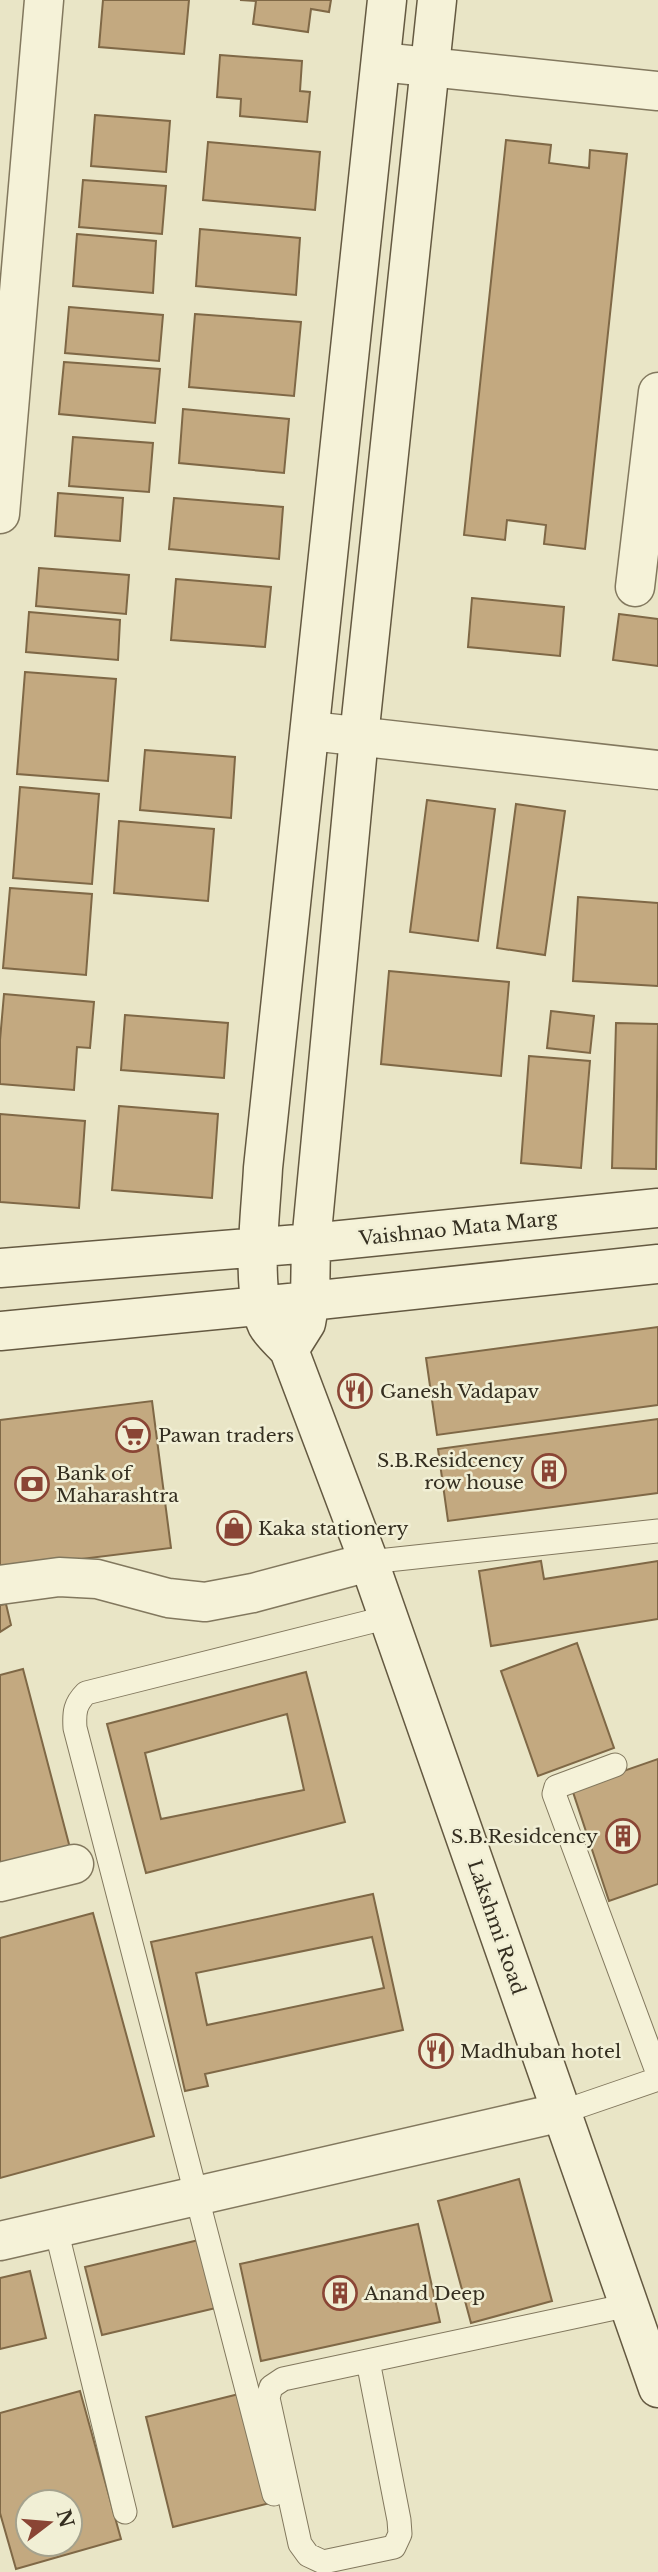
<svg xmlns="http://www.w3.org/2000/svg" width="658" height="2572" font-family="'Libre Baskerville',serif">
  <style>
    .building { fill: #c3a980; stroke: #7f6846; stroke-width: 2; fill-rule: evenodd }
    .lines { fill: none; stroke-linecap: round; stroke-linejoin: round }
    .lane-casing { stroke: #82785e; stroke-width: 25 }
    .street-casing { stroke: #82785e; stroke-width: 41 }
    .secondary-casing { stroke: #645941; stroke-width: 41 }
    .lane { stroke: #f5f2d8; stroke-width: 23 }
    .street { stroke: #f5f2d8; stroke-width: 38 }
    .secondary { stroke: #f5f2d8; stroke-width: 38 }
    .labels { text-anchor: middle; stroke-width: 5; stroke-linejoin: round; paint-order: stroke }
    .street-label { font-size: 19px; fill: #342e20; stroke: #f1efd5 }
    .poi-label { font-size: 19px; fill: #342e20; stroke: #f1efd5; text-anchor: start }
  </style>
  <rect width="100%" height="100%" fill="#e9e5c6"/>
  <path class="building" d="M103,0H189L184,54L99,47Z
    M240,0H331L329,12L311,9L308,32L253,24L256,1Z
    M220,55L302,61L300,91L310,92L307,122L240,116L241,99L217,97Z
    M95,115L170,121L166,172L91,166Z
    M506,140L551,145L549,163L589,168L590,150L627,154L585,549L544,544L546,525L507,520L505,540L464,535Z
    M208,142L320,152L315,210L203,200Z
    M83,180L166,186L162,234L79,227Z
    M200,229L300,238L296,295L196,286Z
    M77,234L156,241L153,293L73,286Z
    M69,307L163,315L159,361L65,353Z
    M195,314L301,322L294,396L189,387Z
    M64,362L160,369L155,423L59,414Z
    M183,409L289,419L284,473L179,463Z
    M73,437L153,443L149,492L69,486Z
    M58,493L123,498L120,541L55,536Z
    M174,498L283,507L279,559L169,549Z
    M39,568L129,575L126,614L36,606Z
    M176,579L271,587L265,647L171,640Z
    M472,598L564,607L560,656L468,647Z
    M29,612L120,620L118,660L26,652Z
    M619,614L658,619V666L613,660Z
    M25,672L116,679L108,781L17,774Z
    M145,750L235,757L231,818L140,810Z
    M20,787L99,794L92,884L13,878Z
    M427,800L495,809L478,941L410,932Z
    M516,804L565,811L545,955L497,948Z
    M119,821L214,829L208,901L114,893Z
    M10,888L92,894L86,975L3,968Z
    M578,897L658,903V986L573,981Z
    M389,971L509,982L501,1076L381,1064Z
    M4,994L94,1002L90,1048L77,1047L74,1090L0,1084V1040Z
    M551,1011L594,1016L590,1053L547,1048Z
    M125,1015L228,1023L224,1078L121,1070Z
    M616,1023L658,1024L656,1169L612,1168Z
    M529,1056L590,1061L581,1168L521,1163Z
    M119,1106L218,1114L212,1198L112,1190Z
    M0,1114L85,1121L79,1208L0,1202Z
    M658,1327V1405L437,1435L426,1358Z
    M152,1401L171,1548L0,1569V1420Z
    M658,1419V1493L448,1521L438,1449Z
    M541,1561L544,1579L658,1561V1619L491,1646L479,1571Z
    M6,1604L11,1625L0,1632V1605Z
    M577,1643L614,1748L538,1776L501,1671Z
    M23,1669L70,1848L0,1866V1675Z
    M306,1672L345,1822L146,1873L107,1724ZM287,1714L304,1790L161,1819L145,1753Z
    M658,1759V1884L609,1901L572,1789Z
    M373,1894L403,2030L205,2074L208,2086L185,2091L151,1942ZM372,1937L384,1988L207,2025L196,1973Z
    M93,1913L154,2136L0,2178V1938Z
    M519,2179L552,2301L471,2323L438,2201Z
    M418,2224L440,2322L261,2361L240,2264Z
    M203,2239L220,2307L102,2335L85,2267Z
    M30,2271L46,2338L0,2349V2278Z
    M80,2391L121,2539L16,2569L0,2513V2413ZM28,2502H70V2544H28Z
    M247,2392L274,2502L173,2527L146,2417Z"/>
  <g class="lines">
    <g class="lane-casing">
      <path id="lane" d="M369,1562L658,1531
        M615,1765L556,1787L554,1794L658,2074
        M562,2112L658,2079
        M56,2229L125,2512
        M368,2361L399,2520L400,2534L394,2547L323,2562L308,2555L300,2544L268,2398L271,2387L283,2379L629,2305
        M274,2494L75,1728C74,1712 75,1704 86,1693L389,1617"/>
    </g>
    <g class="street-casing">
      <path id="street" d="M381,62L658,91
        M0,514L44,0
        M635,587L658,392
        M311,731L658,770
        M0,1585L59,1577L97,1579L168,1598L205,1602L253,1593L369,1562
        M0,1882L74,1864
        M0,2241L562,2112"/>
    </g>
    <g class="secondary-casing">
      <path id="secondary" d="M387,0L263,1168C261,1211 250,1288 267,1325C272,1334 282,1342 289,1350L369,1562L658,2388
        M0,1268L311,1243L658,1208
        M0,1331L310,1301L658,1264
        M289,1350L306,1323L310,1301L311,1243L359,737L437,0"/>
    </g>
    <use href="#lane" class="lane"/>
    <use href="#street" class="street"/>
    <use href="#secondary" class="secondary"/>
  </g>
  <defs>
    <g id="restaurant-ring" transform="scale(1.75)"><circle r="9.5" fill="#f1efd5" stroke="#8a4535" stroke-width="1.5"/><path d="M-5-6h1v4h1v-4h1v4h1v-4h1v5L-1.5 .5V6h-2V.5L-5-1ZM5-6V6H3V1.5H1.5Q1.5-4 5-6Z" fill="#8a4535"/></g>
    <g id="supermarket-ring" transform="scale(1.75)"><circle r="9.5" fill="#f1efd5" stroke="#8a4535" stroke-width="1.5"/><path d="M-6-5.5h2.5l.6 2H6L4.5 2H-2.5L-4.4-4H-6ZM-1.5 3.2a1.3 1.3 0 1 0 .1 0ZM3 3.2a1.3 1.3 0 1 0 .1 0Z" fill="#8a4535"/></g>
    <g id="building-ring" transform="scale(1.75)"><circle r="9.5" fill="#f1efd5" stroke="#8a4535" stroke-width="1.5"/><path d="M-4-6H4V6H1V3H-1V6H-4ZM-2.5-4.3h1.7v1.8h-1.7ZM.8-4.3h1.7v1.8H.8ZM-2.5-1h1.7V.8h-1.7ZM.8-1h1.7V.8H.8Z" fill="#8a4535"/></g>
    <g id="bank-ring" transform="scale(1.75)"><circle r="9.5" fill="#f1efd5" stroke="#8a4535" stroke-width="1.5"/><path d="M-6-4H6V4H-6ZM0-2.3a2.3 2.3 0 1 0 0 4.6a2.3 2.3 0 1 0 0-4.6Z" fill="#8a4535"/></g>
    <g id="shop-ring" transform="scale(1.75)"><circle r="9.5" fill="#f1efd5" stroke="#8a4535" stroke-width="1.5"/><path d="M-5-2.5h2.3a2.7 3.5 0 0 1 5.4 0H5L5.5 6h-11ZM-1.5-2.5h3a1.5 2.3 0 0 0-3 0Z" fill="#8a4535"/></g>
  </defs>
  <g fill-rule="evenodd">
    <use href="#restaurant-ring" x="355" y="1391"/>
    <use href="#supermarket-ring" x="133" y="1435"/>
    <use href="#building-ring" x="549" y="1471"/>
    <use href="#bank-ring" x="32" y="1484"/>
    <use href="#shop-ring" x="234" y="1528"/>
    <use href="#building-ring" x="623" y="1836"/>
    <use href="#restaurant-ring" x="436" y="2051"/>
    <use href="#building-ring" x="340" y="2293"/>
  </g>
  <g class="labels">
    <g class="street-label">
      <text transform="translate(458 1228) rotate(-6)" y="7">Vaishnao Mata Marg</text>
      <text transform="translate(497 1927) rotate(71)" y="7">Lakshmi Road</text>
    </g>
    <g class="poi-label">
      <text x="380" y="1398">Ganesh Vadapav</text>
      <text x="158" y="1442">Pawan traders</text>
      <text x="524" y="1467" text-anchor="end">S.B.Residcency<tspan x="524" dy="22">row house</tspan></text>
      <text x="56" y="1480">Bank of<tspan x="56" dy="22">Maharashtra</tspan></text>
      <text x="258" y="1535">Kaka stationery</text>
      <text x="598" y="1843" text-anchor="end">S.B.Residcency</text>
      <text x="460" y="2058">Madhuban hotel</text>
      <text x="364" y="2300">Anand Deep</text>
    </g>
  </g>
  <g transform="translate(49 2523) rotate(74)"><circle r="33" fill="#f1efd5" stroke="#a5a28d" stroke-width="2"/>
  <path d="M0-5L12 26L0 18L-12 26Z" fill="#8a4535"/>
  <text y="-10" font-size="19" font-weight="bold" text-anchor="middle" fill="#342e20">N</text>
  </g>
</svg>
